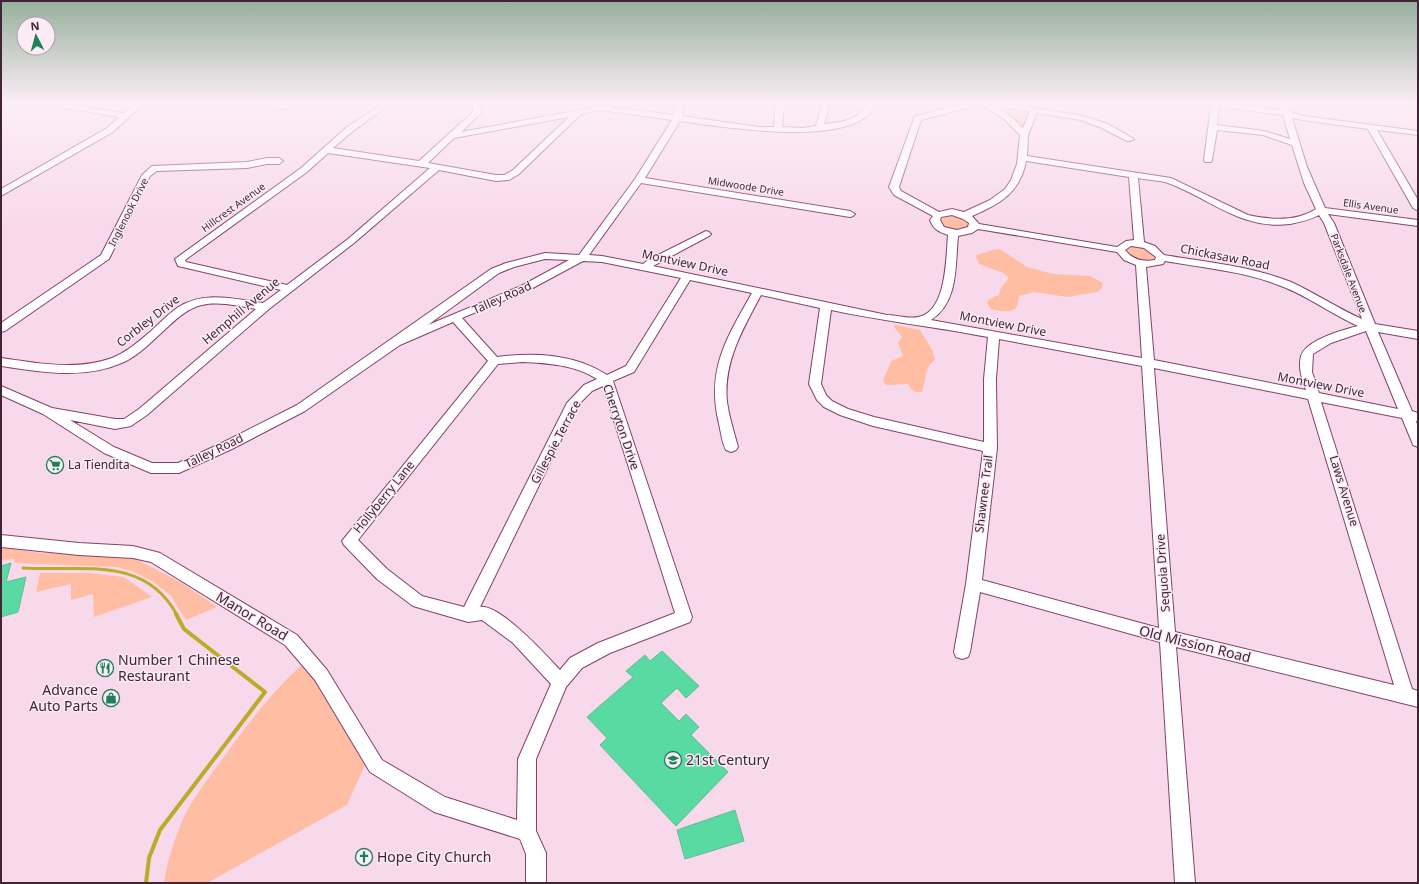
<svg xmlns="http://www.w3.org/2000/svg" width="1419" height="884" font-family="'Noto Sans',sans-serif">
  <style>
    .green { fill: #ffbda4 }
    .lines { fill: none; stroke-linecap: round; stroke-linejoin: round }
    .stream-far2 { stroke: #bbab29; stroke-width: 2 }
    .stream-far1 { stroke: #bbab29; stroke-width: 3 }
    .stream { stroke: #bbab29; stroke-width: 4 }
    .building { fill: #58daa2; stroke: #64bb92 }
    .minor-casing { stroke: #82416c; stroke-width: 2 }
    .minor { fill: #fff; fill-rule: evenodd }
    .labels { text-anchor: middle; stroke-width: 3; stroke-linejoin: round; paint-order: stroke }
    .far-street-label { font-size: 10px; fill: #412537; stroke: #fbebf4 }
    .street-label { font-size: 12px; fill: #412537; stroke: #fbebf4 }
    .poi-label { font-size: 12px; fill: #412537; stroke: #fbebf4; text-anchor: start }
    .near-street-label { font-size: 14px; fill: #412537; stroke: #fbebf4 }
    .near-poi-label { font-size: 14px; fill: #412537; stroke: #fbebf4; text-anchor: start }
  </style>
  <rect width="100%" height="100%" fill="#f8d9eb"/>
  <path class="green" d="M996,105L1029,112L1025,128L1022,127L1017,121L995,106Z
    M951,215L959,216L969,222L968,229L958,231L944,227L939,220Z
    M1132,247L1146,248L1156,257L1154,261L1135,260L1124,251Z
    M1000,249L1027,267L1053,274L1090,276L1103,283L1102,288L1097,292L1067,297L1034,292L1019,296C1018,299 1019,302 1017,306C1014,314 998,311 991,309L987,303C989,298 994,297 999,295L1001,288L1009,278L1003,273L979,264L976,257L977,255L993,250Z
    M896,325L920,330C926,341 933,347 935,360C923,368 927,380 922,392C915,393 912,391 908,384L886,385L883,381L891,361L903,356L898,343L902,337L893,326Z
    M1,547L40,553L86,554L132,557L182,583L217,607L186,620L171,596L152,581L132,571L116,567L15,563L14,559L1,560Z
    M40,573H89L124,577L152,597L94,617L93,594L71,600V584L36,592Z
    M303,664L331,705L366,763L347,805L207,883H164C167,863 173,843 181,824C189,803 205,783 218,765C244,729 270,693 303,664Z"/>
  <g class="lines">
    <path class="stream-far2" d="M1319,103L1337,105L1360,103"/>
    <path class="stream-far1" d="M23,568C80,572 144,554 177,615"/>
    <path class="stream" d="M146,883L149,858L160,830L265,692L184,629L176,614"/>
  </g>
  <path class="building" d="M11,563L6,582L26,577L18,612L1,617V566Z
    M662,651L699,686L686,698L677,688L661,703L679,721L686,714L699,727L691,735L728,772L676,826L600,745L607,738L587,717L633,677L626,671L645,655L650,661Z
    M735,810L744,841L685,859L677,830Z"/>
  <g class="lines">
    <g class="minor-casing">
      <path id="minor" d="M43,103H58L124,113L136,103H144L113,132L1,196V189L107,128L119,117L47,105Z
        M260,103C268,102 275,105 284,105C289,105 294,102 300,103L286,110L261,105Z
        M384,103H392L353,131L333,148L419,161L473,112V103H481V113L461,132L602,106L674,115L675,108L672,103H680L683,108L682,116L759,127H774L776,103H784L782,127L803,128L816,126L822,103H830L824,124C843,122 858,121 867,103H875C862,151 717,126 680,121L645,178L850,211L855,214L853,216L850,217L641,183L589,255L602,256L643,264L648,260L706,231L709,232L711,234L709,236L653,266L887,315C896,315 909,319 918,317C947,312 946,257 948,235C939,232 933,229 930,220L933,216L894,195L889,187L915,116L968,103H979L978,105L921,120L899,187L901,191L939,212L952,209L964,212L990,200L1005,189L1011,180L1017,164L1020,135L1004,119L982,105L981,103H1004L1083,116L1108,124L1134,139L1130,141H1127L1102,128L1081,120L1037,113L1028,135L1027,156L1171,178L1248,215C1270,220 1296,222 1316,209L1304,183L1292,145L1263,135L1217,130L1212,160L1211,162H1205L1204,160L1211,106L1205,105L1204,103H1224L1281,110L1279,103H1287L1290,112L1303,116L1418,131V135L1377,130L1418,200V211L1413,208L1368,129L1302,120L1292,118L1307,167L1325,208L1418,220V226L1328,214L1334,223L1375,324L1418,331V339L1378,332L1412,411L1418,413V421H1416L1418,427V447L1413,445L1412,442L1402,418L1321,402L1412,689L1418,691V707L1176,647L1195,883H1175L1160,642L980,592L970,652L968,657L962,659L956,657L954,652L966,584L983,451L873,426L840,415L824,407L817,400L809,384L820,308L761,295C743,329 723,362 727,402C729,417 734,432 738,447L736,450L731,452L726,450C722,443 721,432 719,424C706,370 726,339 752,293L690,280L634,372L613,381L692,617L690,622L610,653L582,668L566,687L536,759V831L546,853V883H526V854L520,839L434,812L370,772L315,680L285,645L151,562L133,558L79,555L1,547V535L79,543L133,546L160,553L297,635L327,670L382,760L445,797L517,820L518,759L551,684L513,643L486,623L482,620L468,622L413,606L377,579L344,545L342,541L488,361L453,322L400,345L305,411L232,449L179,473H151L104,453L43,414L1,395V386L52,408L115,419H124L139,409L256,309C239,306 219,301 202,305C176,310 151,350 124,362C84,380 43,372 1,366V358C38,363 76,371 112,358C127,352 138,342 150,332C159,324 167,315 177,308C203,290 235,299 263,303L281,290L178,266L175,259L301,168L347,127ZM995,106L1030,111L1023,128L1009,115ZM1219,107L1283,115L1290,139L1264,131L1217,125ZM602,110L672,120L635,179L579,255L545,253L506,263L491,269L297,405L222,443L178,463H152L114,447L70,420L115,429L131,426L147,415L269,309L354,243L439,170L496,181L509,180L519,174L581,114ZM569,117L513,170L504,175H496L428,163L454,138ZM328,153L430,168L348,239L287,285L186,262L185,260L307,172ZM1026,161L1129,177L1134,240L1126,241L1117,247L979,224L972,216C1000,204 1020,193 1026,161ZM1138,178C1147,180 1159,180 1168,183C1211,199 1241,230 1290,224C1300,222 1310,220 1319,215L1324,223L1362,319C1337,308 1315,293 1291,282C1251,266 1206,262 1164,255L1155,246L1144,242ZM952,215L963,219L969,223L968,227L957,230L944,227L940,220L941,217ZM978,229L1117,252L1124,260L1136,265L1142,358L931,320C959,302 955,265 958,236L972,233ZM1131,246L1144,248L1156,257L1155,260C1143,262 1133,260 1125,250ZM545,259L569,260L521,286L428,325L499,273L514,267ZM583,261L602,262L681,278L626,366L607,375C575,354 534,352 497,357L462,318L529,290ZM1165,261C1204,268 1244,271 1281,286C1308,296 1331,314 1358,326C1342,330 1306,340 1301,356C1298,368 1302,379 1306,390L1154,360L1146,267L1163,264ZM831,310C883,321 936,327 988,337L984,379V442L874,417L848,409L832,401L826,395L821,384ZM1366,331L1398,409L1319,393L1312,372L1313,354L1331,343ZM999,339L1142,366L1159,628L982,580L997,448L996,379ZM522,362C548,363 575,365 597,379L584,385L567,403L464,607L422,596L387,569L358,540L498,364ZM1154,368L1308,399L1394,685L1175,632ZM603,386L675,613L598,643L570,658L560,670C546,655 500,604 480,607L578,405L592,391Z
        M267,158H279L283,161L279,164H267L247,168L157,171L150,176L109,259L5,331L1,332V323L101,255L142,175L152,166L247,162Z"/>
    </g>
    <use href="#minor" class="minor"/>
  </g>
  <linearGradient id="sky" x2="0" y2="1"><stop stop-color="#96b09c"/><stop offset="0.46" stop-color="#fceef6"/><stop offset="1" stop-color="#fceef6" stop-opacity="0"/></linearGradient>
  <rect width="1419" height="226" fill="url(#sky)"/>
  <defs>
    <g id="supermarket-ring" transform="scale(0.9)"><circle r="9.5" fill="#fbebf4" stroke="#1c8059" stroke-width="1.5"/><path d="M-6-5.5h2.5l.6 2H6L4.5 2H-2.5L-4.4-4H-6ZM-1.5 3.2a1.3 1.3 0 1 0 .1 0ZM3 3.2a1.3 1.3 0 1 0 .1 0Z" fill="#1c8059"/></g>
    <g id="restaurant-ring" transform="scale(0.9)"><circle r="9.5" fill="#fbebf4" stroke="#1c8059" stroke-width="1.5"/><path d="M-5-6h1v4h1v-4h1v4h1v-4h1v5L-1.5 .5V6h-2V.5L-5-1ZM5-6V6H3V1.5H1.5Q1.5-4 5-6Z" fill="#1c8059"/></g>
    <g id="shop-ring" transform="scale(0.9)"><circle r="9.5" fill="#fbebf4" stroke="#1c8059" stroke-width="1.5"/><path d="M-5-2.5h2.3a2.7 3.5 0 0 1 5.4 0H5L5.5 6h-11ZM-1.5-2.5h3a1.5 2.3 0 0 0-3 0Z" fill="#1c8059"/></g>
    <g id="school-ring" transform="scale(0.9)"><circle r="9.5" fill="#fbebf4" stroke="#1c8059" stroke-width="1.5"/><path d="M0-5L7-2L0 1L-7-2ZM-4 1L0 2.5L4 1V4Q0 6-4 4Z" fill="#1c8059"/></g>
    <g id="church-ring" transform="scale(0.9)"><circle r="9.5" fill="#fbebf4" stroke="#1c8059" stroke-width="1.5"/><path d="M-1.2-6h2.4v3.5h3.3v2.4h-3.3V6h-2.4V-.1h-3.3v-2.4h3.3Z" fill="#1c8059"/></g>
  </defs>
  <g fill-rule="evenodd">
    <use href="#supermarket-ring" x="55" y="465"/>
    <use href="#restaurant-ring" x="105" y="668"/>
    <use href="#shop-ring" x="111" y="698"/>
    <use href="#school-ring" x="673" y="760"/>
    <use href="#church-ring" x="364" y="857"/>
  </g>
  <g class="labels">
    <g class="far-street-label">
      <text transform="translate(746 186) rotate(9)" y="4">Midwoode Drive</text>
      <text transform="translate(1371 206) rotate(8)" y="4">Ellis Avenue</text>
      <text transform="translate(233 207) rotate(-36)" y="4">Hillcrest Avenue</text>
      <text transform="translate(128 212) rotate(-63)" y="4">Inglenook Drive</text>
      <text transform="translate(1349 273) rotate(69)" y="4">Parksdale Avenue</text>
    </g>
    <g class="street-label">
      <text transform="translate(1225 257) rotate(11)" y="4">Chickasaw Road</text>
      <text transform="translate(685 263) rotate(12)" y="4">Montview Drive</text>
      <text transform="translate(502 298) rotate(-24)" y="4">Talley Road</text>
      <text transform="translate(241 311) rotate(-40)" y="4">Hemphill Avenue</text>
      <text transform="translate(148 321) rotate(-38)" y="4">Corbley Drive</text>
      <text transform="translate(1003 324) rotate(11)" y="4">Montview Drive</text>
      <text transform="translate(1321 385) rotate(11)" y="4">Montview Drive</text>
      <text transform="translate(621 427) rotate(71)" y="4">Cherryton Drive</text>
      <text transform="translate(556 442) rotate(-62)" y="4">Gillespie Terrace</text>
      <text transform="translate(214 451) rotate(-26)" y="4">Talley Road</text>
      <text transform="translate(1344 491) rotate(73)" y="4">Laws Avenue</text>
      <text transform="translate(984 494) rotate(-83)" y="4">Shawnee Trail</text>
      <text transform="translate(384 497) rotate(-51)" y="4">Hollyberry Lane</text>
      <text transform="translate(1163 573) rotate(-94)" y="4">Sequoia Drive</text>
    </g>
    <g class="poi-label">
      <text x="68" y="469">La Tiendita</text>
    </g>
    <g class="near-street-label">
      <text transform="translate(252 616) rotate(31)" y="5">Manor Road</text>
      <text transform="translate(1195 644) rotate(14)" y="5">Old Mission Road</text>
    </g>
    <g class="near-poi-label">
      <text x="118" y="665">Number 1 Chinese<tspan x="118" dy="16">Restaurant</tspan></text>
      <text x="98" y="695" text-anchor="end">Advance<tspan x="98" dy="16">Auto Parts</tspan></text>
      <text x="686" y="765">21st Century</text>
      <text x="377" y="862">Hope City Church</text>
    </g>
  </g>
  <rect width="1419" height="884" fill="none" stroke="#412537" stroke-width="4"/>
  <g transform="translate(36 36) rotate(354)"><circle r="19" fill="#fbebf4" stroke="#b19ca8"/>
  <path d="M0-3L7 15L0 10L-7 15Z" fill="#1c8059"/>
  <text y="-6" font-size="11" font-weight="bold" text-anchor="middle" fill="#412537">N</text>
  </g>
</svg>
